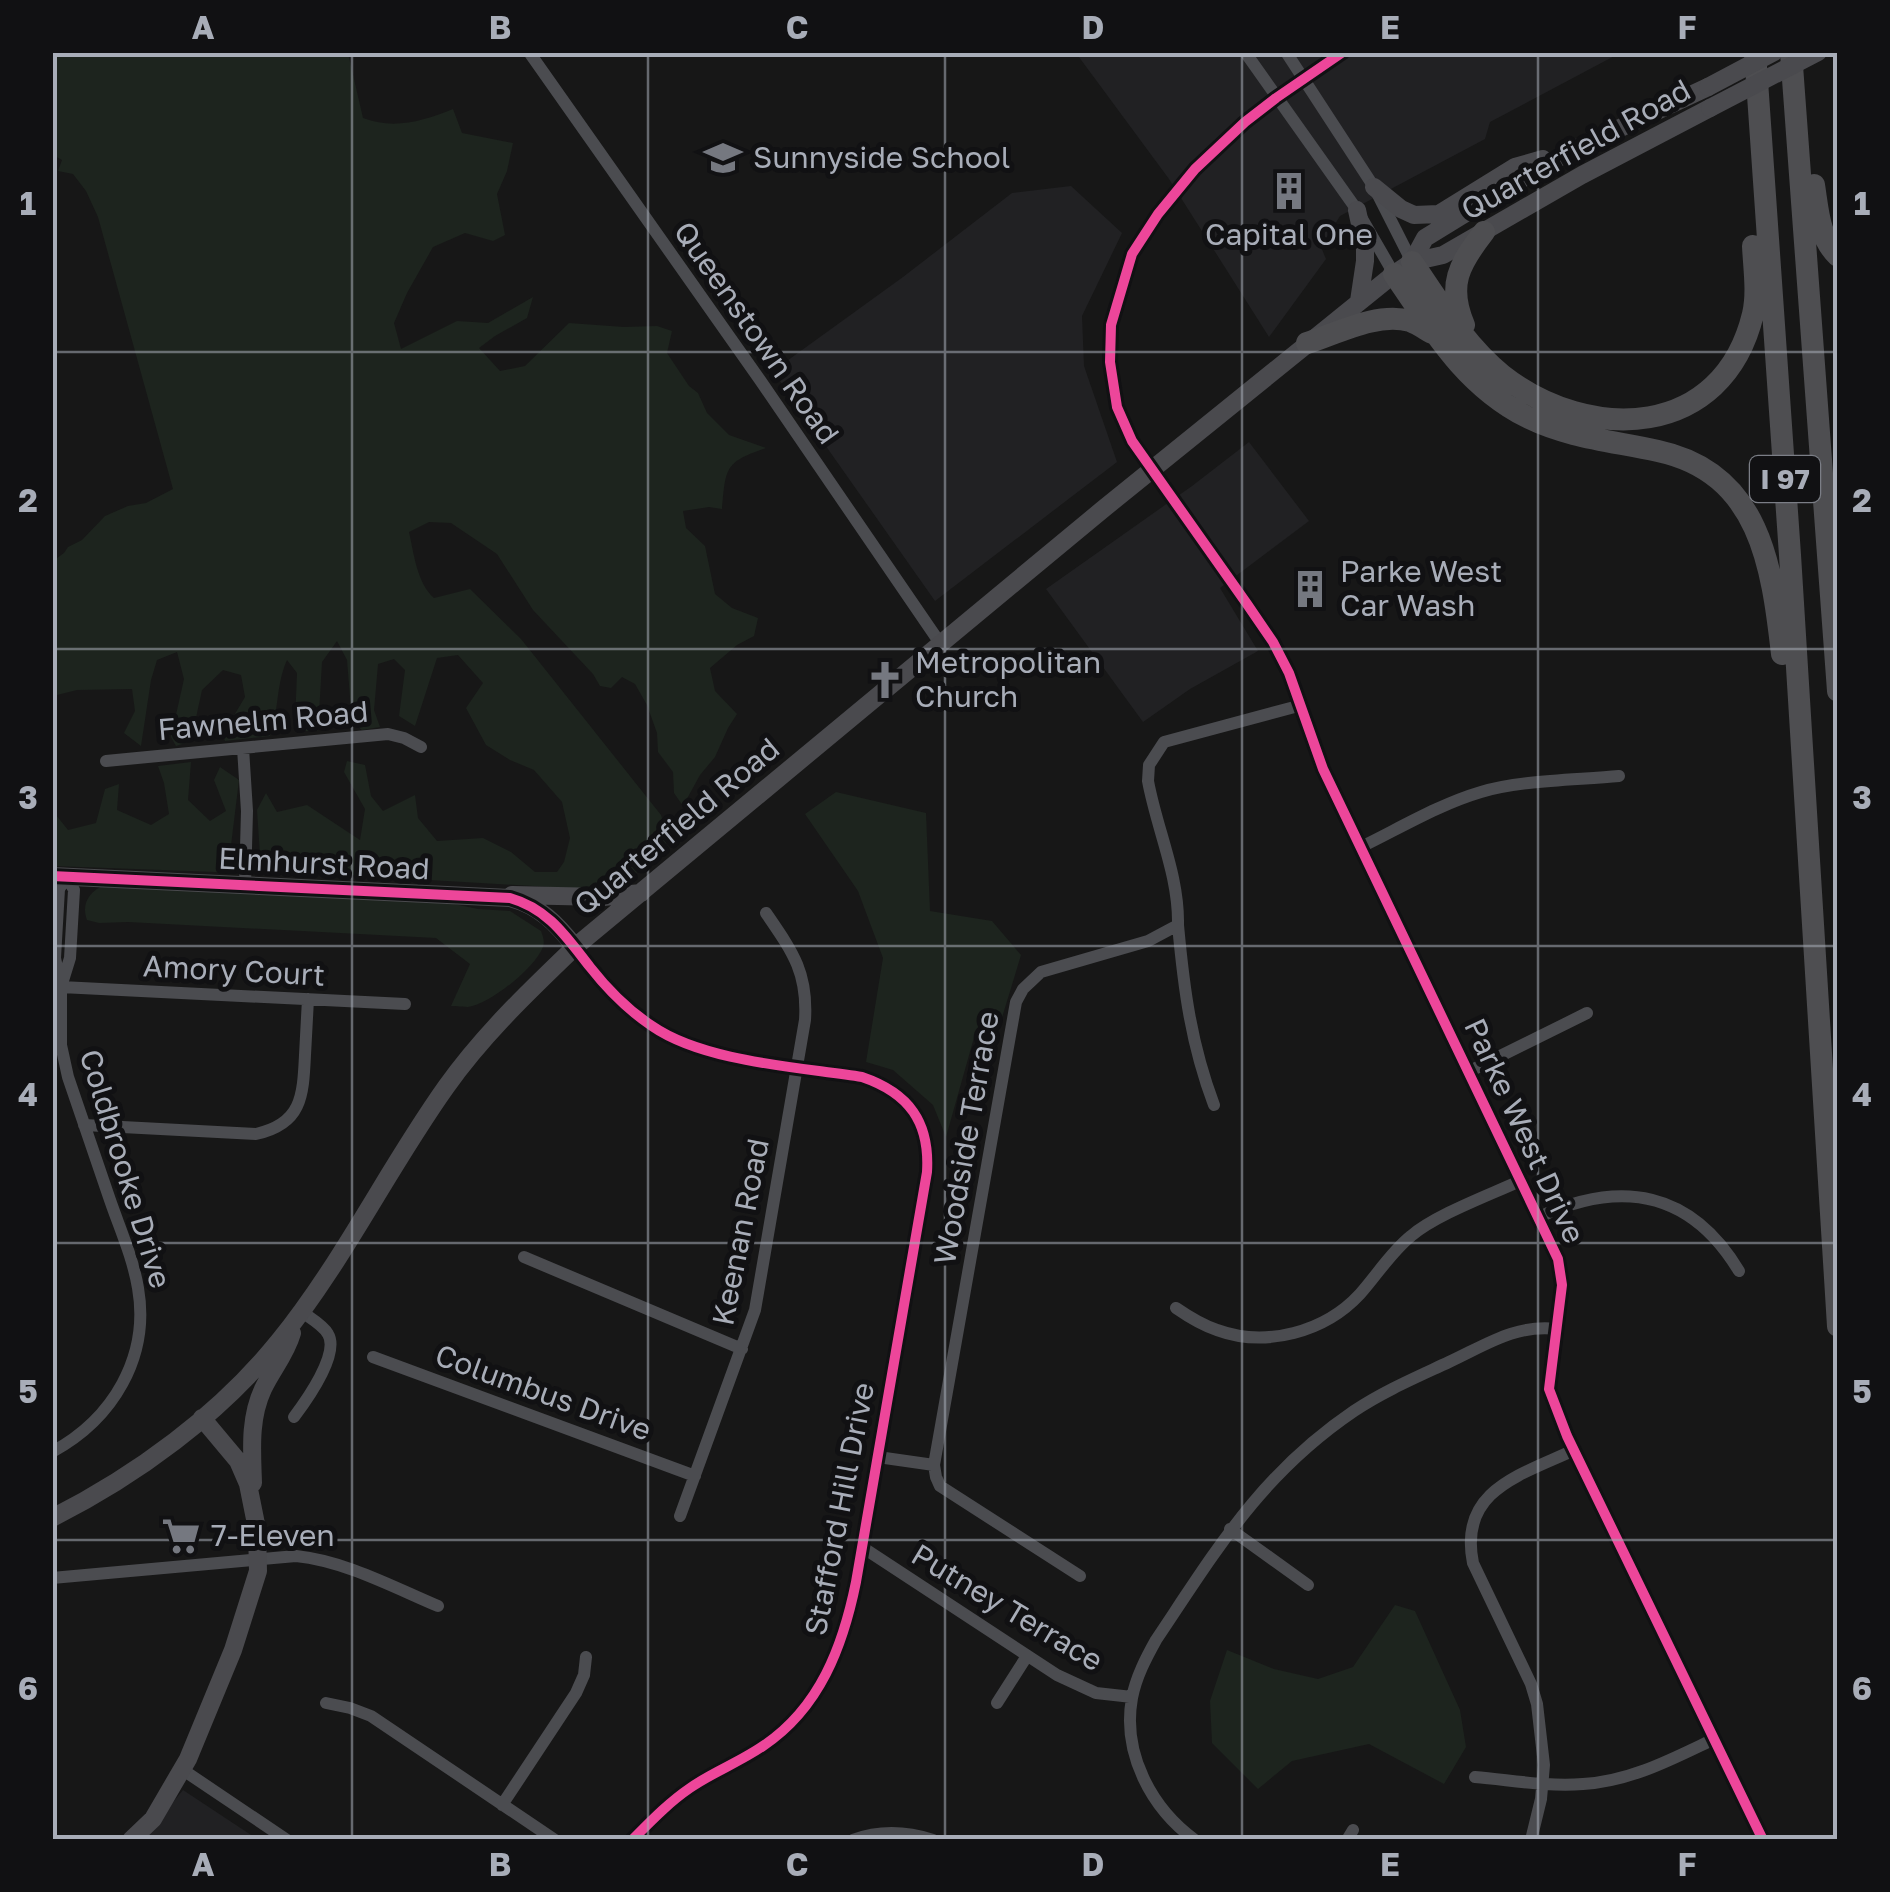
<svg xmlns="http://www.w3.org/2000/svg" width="1890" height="1892" font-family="'Golos Text',sans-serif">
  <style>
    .built { fill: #212123 }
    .green { fill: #1d241e }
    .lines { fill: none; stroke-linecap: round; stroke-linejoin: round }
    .street { stroke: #4b4c50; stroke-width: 12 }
    .secondary { stroke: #4a4a4e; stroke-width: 18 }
    .highway { stroke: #4e4e51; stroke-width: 22 }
    .secondary-bridge { stroke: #4a4a4e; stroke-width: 18 }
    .cycleway-casing { stroke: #111113; stroke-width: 16 }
    .cycleway { stroke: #ed469a; stroke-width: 10 }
    .grid { fill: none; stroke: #a8adb8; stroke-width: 2.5; stroke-opacity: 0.55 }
    .labels { text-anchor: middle; stroke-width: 10; stroke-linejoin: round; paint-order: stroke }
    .shield { fill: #111113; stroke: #7b7e86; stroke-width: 2.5 }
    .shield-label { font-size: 28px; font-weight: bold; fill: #a8adb8 }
    .street-label { font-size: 30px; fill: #a8adb8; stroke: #111113 }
    .poi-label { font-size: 30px; fill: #a8adb8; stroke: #111113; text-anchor: start }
    .neatline { fill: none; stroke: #a8adb8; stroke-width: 4 }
    .grid-label { font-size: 32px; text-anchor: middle; font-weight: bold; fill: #a8adb8 }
  </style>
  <rect width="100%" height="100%" fill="#171717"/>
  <path class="built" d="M1076,53H1620L1490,122L1485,139L1340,216L1321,247L1326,259L1269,337L1169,179Z
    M1071,186L1122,233L1082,316L1084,366L1117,462L935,601L773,371L903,277L1012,193Z
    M1249,442L1309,521L1220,588L1258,651L1190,689L1143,722L1046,589L1192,486Z
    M183,1790L257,1839L142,1840Z"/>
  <path class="green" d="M53,52L348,53L363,118C394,130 423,121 453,109L462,133L513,143L507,171L497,194L505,235L493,241L465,233L433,247L407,293L394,323L401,349L457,321L488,323L533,297L527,318L495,336L479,348L500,371L525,366L569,323L624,327L657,326L672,331L667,353L689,386L698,393L707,413L729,435L766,448C724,462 726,468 722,509L709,507L683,511L686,528L705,546L715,594L732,608L758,618L754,636L737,645L710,668L715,691L737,714L728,728L715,757L700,775L683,806L674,793L673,772L658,752L657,733L647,705L635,684L622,677L611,688L600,686L593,674L533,610L497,554L451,523L429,522L409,532C414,554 417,583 434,598L470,589L521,639L661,815C663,822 667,833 667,840C666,862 619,882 601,890L261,870L257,810L266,793L277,812L307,805L360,840L365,809L344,772L347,761L365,765L371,796L383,811L415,795L418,818L437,841L483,838L511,852L535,872H557L564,862L570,838L562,802L534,770L510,760L486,745L466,708L483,683L458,655L437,658L415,726L399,716L405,670L394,659L378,664L374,710L380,727L362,730L352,722L347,660L337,641L322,662L318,731H300L295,723L297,673L287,660C276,684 279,711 270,736L225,741L223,734L245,697L241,675L223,670L202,690L191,741L176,746L171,737L184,679L177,652L157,660L151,680L141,746L124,733L135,711L132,689L77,690L53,696V561L64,553L68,547L82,540L105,516L128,506L146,503L173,489L98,217L86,191L73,174L58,171L62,160L53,155Z
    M191,762L188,800L210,821L226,811L214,780L220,767L239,780L228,870L216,872L53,866L52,810L68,830L96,823L105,789L119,784L117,810L151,825L169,814L164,783L158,766Z
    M836,792L926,813L930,911L992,921L1021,955L1001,1021L975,1034L946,1137L933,1105L893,1070L866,1062L883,958L858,891L805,814Z
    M104,885L454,904L478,909L510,911L541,931C543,937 545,941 543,947C535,968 490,1004 468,1007C466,1007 454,1006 451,1006L470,964L436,938L128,922L99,923L87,920C81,904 89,892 104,885Z
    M1395,1605L1415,1611L1460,1710L1466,1747L1444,1784L1369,1744L1292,1761L1258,1789L1212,1743L1210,1701L1227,1650L1274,1669L1318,1679L1353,1667Z"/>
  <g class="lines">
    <path class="street" d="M529,52L760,380L940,643
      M1245,52L1357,210L1394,274
      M1286,52L1374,187L1412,262
      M1343,52L1276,98L1245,122L1195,169L1158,214L1132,254L1111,325L1110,362L1117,407L1132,441L1247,604L1273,642L1289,673L1323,769L1558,1259L1562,1285L1549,1389L1567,1436L1763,1840
      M243,748L247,811L245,885
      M106,761L388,734L404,738L421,747
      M1361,847C1400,828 1440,804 1481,792C1519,780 1578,780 1619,776
      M1178,925C1184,990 1191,1044 1214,1105
      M575,947C597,977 620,1005 651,1026C703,1061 799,1067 862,1077C905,1092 923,1114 928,1159L856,1582C843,1646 820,1708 763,1746C740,1762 713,1772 690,1788C668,1803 650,1822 632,1840
      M61,987L405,1004
      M1470,1071L1587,1013
      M84,1125L256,1134C302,1124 303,1096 305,1055C306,1037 307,1018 308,999
      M1539,1217C1621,1179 1691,1191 1739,1271
      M524,1257L742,1349
      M1176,1308C1189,1317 1202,1325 1217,1330C1266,1348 1325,1332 1360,1294C1377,1275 1391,1252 1411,1236C1437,1214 1490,1195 1522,1180
      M373,1357L695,1476
      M294,1417C306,1401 340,1354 328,1334C323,1325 310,1318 302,1312
      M52,1452C113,1419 150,1357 138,1288C133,1258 120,1229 110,1200C96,1159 82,1118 68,1077L61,1045V987L55,958L59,889L67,877L74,890L70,958L61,987
      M878,1457L934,1465L936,1477L940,1486L1080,1576
      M934,1465L1016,1002L1023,989L1041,972L1148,941L1178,925C1179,875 1157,830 1148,781L1149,765L1164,742L1302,705
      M680,1516L755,1310L805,1020C808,972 792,951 766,913
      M1230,1529L1308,1585
      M862,1547L1057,1675L1096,1693L1132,1697
      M52,1578L296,1556C345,1561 393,1587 438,1606
      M326,1703L350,1708L371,1716L555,1840
      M997,1703L1027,1656
      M183,1770L287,1840
      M1475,1777C1511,1780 1548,1787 1583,1784C1631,1781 1672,1759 1714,1739
      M502,1805L576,1693L584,1675L586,1657
      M853,1840C880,1830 905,1831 933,1840
      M1195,1840C1151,1808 1122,1753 1132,1698C1136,1677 1146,1658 1156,1640C1217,1549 1261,1474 1354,1411C1384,1391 1417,1377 1449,1362C1486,1345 1515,1324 1557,1329
      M1347,1840L1353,1830
      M1531,1840L1541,1799L1544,1765L1537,1704L1531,1684L1473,1563C1458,1490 1521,1475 1574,1450"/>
    <path class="secondary" d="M1374,187L1401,209L1414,215L1439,214L1515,167L1543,159
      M1357,210L1365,247V261L1359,301
      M1412,262L1425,238L1513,184L1573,150L1708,87
      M52,876L510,898C540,906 557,924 575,947
      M512,895L603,897L641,893
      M253,1483C252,1451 249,1419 263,1389C272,1370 286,1354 292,1333
      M52,1518C137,1475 219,1415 279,1341C343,1262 387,1170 446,1087C483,1035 529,991 575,947L1102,510L1394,274L1412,262L1443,255L1582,175L1710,108
      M131,1840L153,1819L188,1759L233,1650L258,1571L257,1529L248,1484L238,1461L202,1418"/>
    <path class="highway" d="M1755,52L1790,555L1838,1326
      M1791,52L1838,691
      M1814,185C1818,210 1819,238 1838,256
      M1412,262C1439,301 1464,344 1502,375C1590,444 1723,439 1753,314C1758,293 1754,268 1753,246
      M1394,274C1432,329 1465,386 1527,417C1569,438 1613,441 1658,451C1760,473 1772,566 1782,654
      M1464,325C1447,285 1459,264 1484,232
      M1307,343C1338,333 1377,312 1410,321C1418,324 1425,329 1432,333"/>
    <path class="secondary-bridge" d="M1708,87L1774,52
      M1710,108L1818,52"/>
    <g class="cycleway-casing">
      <path id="cycleway" d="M1343,52L1276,98L1245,122L1195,169L1158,214L1132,254L1111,325L1110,362L1117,407L1132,441L1247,604L1273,642L1289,673L1323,769L1558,1259L1562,1285L1549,1389L1567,1436L1763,1840
        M52,876L510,898C549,909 567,938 590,967C608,990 628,1010 652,1026C704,1062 799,1067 862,1077C909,1093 930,1122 927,1172L856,1582C843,1646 820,1708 763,1746C740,1762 713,1772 690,1788C668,1803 650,1822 632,1840"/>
    </g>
    <use href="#cycleway" class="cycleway"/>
  </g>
  <path class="grid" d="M352,52V1840M648,52V1840M945,52V1840M1242,52V1840M1538,52V1840M52,352H1838M52,649H1838M52,946H1838M52,1243H1838M52,1540H1838"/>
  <defs>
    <g id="school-bare" transform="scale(3)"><path d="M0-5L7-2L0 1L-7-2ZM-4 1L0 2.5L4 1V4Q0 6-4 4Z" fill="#757880" stroke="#111113" stroke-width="2.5" paint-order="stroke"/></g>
    <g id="building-bare" transform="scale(3)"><path d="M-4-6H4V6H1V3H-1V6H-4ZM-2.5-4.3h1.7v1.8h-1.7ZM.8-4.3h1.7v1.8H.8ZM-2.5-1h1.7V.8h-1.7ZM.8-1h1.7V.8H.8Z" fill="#757880" stroke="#111113" stroke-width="2.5" paint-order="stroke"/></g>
    <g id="church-bare" transform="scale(3)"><path d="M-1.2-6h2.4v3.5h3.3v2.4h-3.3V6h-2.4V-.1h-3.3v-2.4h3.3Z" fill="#757880" stroke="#111113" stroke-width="2.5" paint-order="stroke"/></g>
    <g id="supermarket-bare" transform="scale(3)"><path d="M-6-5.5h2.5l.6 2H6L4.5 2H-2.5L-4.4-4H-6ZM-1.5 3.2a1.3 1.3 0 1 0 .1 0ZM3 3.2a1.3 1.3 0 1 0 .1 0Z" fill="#757880" stroke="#111113" stroke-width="2.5" paint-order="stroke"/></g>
  </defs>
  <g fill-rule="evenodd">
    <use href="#school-bare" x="723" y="158"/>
    <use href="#building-bare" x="1289" y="191"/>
    <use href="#building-bare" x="1310" y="589"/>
    <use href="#church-bare" x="885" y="680"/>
    <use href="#supermarket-bare" x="181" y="1536"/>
  </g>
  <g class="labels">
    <rect class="shield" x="1750" y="456" width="70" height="46" rx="8"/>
    <g class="shield-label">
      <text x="1785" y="489">I 97</text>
    </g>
    <g class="street-label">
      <text transform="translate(1576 150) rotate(-29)" y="10">Quarterfield Road</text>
      <text transform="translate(756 333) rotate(55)" y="10">Queenstown Road</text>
      <text transform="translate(263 721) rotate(-5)" y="10">Fawnelm Road</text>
      <text transform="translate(677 827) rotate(-40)" y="10">Quarterfield Road</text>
      <text transform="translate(324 864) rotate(3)" y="10">Elmhurst Road</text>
      <text transform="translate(234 971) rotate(3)" y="10">Amory Court</text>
      <text transform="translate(1524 1131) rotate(65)" y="10">Parke West Drive</text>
      <text transform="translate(967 1138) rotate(-80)" y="10">Woodside Terrace</text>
      <text transform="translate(125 1169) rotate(73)" y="10">Coldbrooke Drive</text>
      <text transform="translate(741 1232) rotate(-79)" y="10">Keenan Road</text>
      <text transform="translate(543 1393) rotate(20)" y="10">Columbus Drive</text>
      <text transform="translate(840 1509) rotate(-79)" y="10">Stafford Hill Drive</text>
      <text transform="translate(1007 1608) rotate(31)" y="10">Putney Terrace</text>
    </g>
    <g class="poi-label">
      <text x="753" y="168">Sunnyside School</text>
      <text x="1289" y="245" text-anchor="middle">Capital One</text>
      <text x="1340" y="582">Parke West<tspan x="1340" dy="34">Car Wash</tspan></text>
      <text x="915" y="673">Metropolitan<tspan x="915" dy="34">Church</tspan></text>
      <text x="211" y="1546">7-Eleven</text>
    </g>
  </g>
  <rect width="1890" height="1892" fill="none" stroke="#111113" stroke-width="110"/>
  <rect x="55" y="55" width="1780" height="1782" class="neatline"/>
  <g class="grid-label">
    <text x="203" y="39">A</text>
    <text x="500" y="39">B</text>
    <text x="797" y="39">C</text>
    <text x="1093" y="39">D</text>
    <text x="1390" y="39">E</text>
    <text x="1687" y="39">F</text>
    <text x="28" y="215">1</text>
    <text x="1862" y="215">1</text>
    <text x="28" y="512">2</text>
    <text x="1862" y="512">2</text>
    <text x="28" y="809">3</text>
    <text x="1862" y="809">3</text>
    <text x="28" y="1106">4</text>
    <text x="1862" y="1106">4</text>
    <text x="28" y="1403">5</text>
    <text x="1862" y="1403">5</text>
    <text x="28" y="1700">6</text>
    <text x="1862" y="1700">6</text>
    <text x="203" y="1876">A</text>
    <text x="500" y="1876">B</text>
    <text x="797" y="1876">C</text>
    <text x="1093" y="1876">D</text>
    <text x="1390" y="1876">E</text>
    <text x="1687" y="1876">F</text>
  </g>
</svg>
